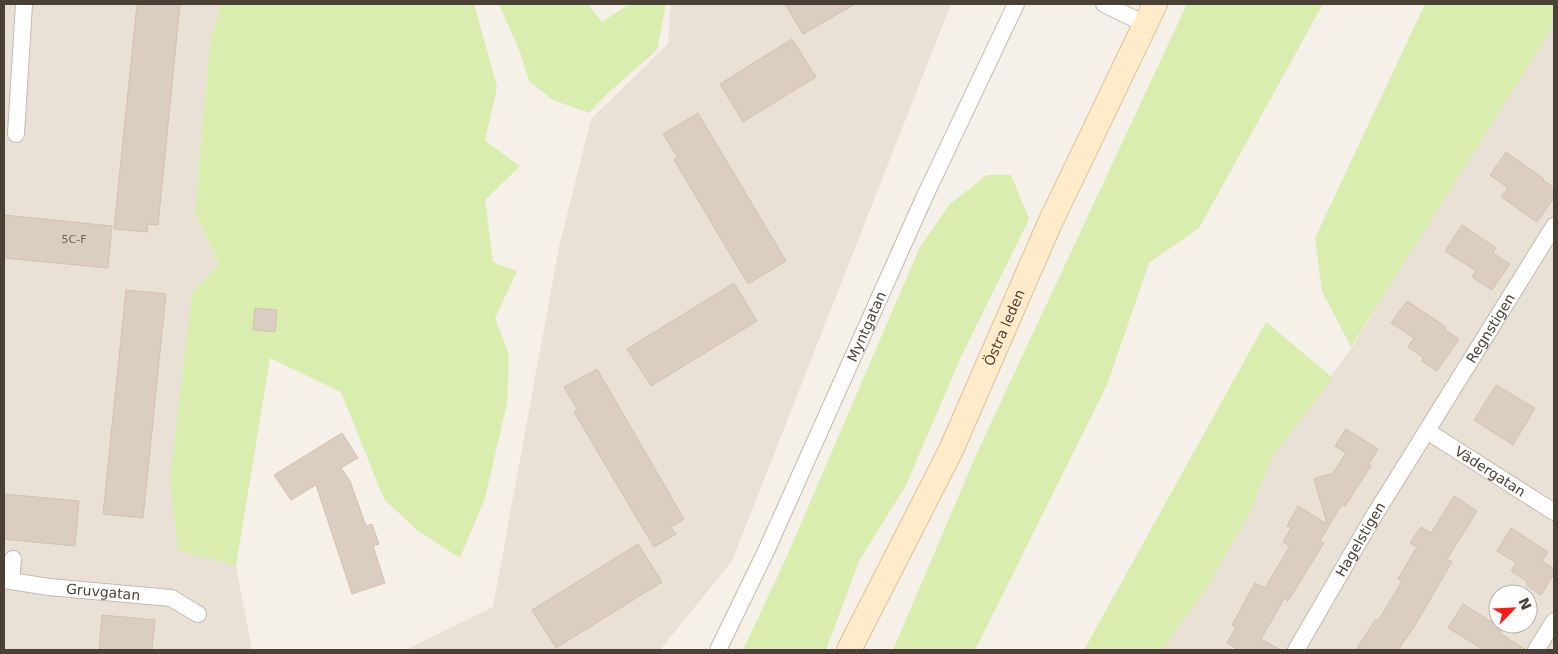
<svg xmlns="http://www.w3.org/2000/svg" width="1558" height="654" font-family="'DejaVu Sans',sans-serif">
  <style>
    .residential { fill: #eae1d6; fill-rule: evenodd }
    .green { fill: #d8edae }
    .building { fill: #dbcdbf; stroke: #d4c1af }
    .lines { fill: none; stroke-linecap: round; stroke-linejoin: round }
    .street-casing { stroke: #c5b9ad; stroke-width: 18 }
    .secondary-casing { stroke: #ddc196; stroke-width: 26 }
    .street { stroke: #fff; stroke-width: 16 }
    .secondary { stroke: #ffebc9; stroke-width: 24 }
    .labels { text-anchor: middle; stroke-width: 5; stroke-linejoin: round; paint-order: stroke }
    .number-label { font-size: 11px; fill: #6e6358 }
    .street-label { font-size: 14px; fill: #4a4036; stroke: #fff }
  </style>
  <rect width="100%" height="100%" fill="#f5f0e8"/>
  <path class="residential" d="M4,4H221L210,43L195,213L219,265L192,293L178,549L236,566L252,650H4Z
    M671,4H951L732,561L660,650H406L493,607L559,247L591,119L668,44Z
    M1554,16V650H1162L1206,589L1251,511L1271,458L1351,349ZM1498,594H1528V624H1498Z"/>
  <path class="green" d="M221,4H473L475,7L497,87L485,141L520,166L485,200L493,262L517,271L495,318L509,355L507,403L485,498L460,558L417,530L384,499L341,392L270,358L236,566L178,550L170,479L192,293L219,264L195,213L210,43Z
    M499,4H588L602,22L630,4H666L657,50L608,93L589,113L553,100L529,81L520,52Z
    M1187,4H1323L1199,228L1149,263L1107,385L975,650H893L977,453Z
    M1425,4H1554V25L1351,347L1322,291L1315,238Z
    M987,175H1011L1029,219L961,357L906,485L859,561L826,650H743L787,556L919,249L949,205Z
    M1266,322L1333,378L1271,458L1251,511L1206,589L1162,650H1084Z"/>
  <path class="building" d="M137,4H180L158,225L148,224L147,232L114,229Z
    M785,4H855L803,34Z
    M792,39L816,77L743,122L720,84Z
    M698,113L786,261L748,284L674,160L678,158L663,134Z
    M1506,152L1544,179L1543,180L1554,188V198L1537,222L1501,197L1508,188L1490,175Z
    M4,215L112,226L108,268L4,258Z
    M1462,225L1496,248L1493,253L1510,264L1492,290L1472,277L1476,271L1445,251Z
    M734,283L757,321L651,386L627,349Z
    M126,290L166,294L143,518L103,514Z
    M1407,301L1446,327L1445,330L1459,339L1437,371L1422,361L1424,358L1408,347L1414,338L1391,323Z
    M255,308L277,310L275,332L253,330Z
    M597,369L684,519L671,527L676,534L654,547L574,412L577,409L564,387Z
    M1496,385L1535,408L1513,445L1474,420Z
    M1346,429L1378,449L1369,464L1371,466L1345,506L1342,504L1320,541L1324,543L1288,601L1284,599L1261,639L1281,650H1239L1227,643L1236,627L1232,625L1255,583L1265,588L1290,546L1283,542L1291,528L1287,526L1298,506L1327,524L1314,479L1333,473L1346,453L1335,446Z
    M342,433L358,458L341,468L350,481L366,526L372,524L379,544L373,546L385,583L352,594L316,485L291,500L274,475Z
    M4,494L79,501L75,546L4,539Z
    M1454,496L1477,511L1447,559L1452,562L1414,627L1398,650H1356L1375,620L1378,621L1402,581L1398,579L1417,547L1410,543L1421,527L1431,533Z
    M1511,528L1548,552L1542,561L1554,569V574L1541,595L1526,585L1528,582L1511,571L1516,563L1497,551Z
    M638,544L662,582L556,648L532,610Z
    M1463,604L1503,629L1500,633L1526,650H1484L1448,628Z
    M102,615L155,620L152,650H99Z"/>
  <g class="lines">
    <g class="street-casing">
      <g id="street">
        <path d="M1104,4L1145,24"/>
        <path d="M16,134L24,4"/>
        <path id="s1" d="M1427,431L1554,512"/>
        <path id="s2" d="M4,580L49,587L171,598L198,614"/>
        <path d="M11,581L13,559"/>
        <path id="s3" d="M718,650L767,549L924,198L1016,4"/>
        <path id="s4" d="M1296,650L1372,519L1554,226"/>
        <path d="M1536,650L1554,621"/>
      </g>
    </g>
    <g class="secondary-casing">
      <g id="secondary">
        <path id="s5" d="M849,650L951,450L1049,225L1155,4"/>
      </g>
    </g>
    <use href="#street" class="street"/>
    <use href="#secondary" class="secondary"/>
  </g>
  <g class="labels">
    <g class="number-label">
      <text x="74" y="243">5C-F</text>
    </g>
    <g class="street-label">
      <text dy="5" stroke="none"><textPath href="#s3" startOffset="356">Myntgatan</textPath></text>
      <text dy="5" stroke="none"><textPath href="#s5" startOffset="358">Östra leden</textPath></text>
      <text dy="5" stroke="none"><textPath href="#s4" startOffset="376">Regnstigen</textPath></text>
      <text dy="5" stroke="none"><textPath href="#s1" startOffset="75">Vädergatan</textPath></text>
      <text dy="5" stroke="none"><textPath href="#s4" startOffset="128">Hagelstigen</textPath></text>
      <text dy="5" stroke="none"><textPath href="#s2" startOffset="100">Gruvgatan</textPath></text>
    </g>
  </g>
  <rect width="1558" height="654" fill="none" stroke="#4a4036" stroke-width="10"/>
  <g transform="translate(1513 609) rotate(66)"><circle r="24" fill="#ffffff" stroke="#b7b3af"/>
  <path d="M0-4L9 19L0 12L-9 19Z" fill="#ff1c16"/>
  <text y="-8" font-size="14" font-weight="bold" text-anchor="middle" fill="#4a4036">N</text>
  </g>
</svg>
